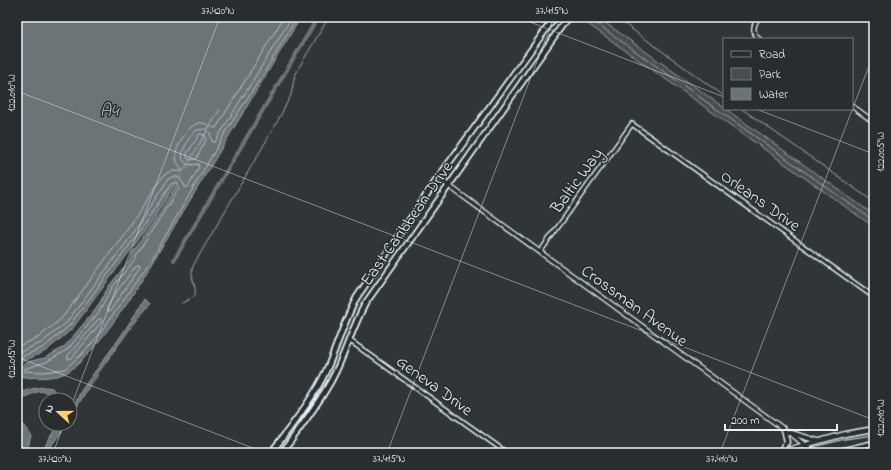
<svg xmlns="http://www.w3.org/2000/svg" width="891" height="470" font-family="'Indie Flower',sans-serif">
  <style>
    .green { fill: #494d4f; stroke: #989fa4 }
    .water { fill: #6e7376; stroke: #9fa5aa }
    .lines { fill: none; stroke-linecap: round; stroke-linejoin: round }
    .shore { stroke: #b7bfc4; stroke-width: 1 }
    .stream { stroke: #9fa5aa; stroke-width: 1 }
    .canal { stroke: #6e7376; stroke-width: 4 }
    .minor-casing { stroke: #e8f1f8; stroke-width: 6 }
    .tertiary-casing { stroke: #e8f1f8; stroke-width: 6 }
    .secondary-casing { stroke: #e8f1f8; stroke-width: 7 }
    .primary-casing { stroke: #e8f1f8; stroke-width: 8 }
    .minor { stroke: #2a2d2e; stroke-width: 3 }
    .tertiary { stroke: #2a2d2e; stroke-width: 3.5 }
    .secondary { stroke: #2a2d2e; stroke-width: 4 }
    .primary { stroke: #2a2d2e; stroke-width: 4.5 }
    .tram { stroke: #e8f1f8; stroke-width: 1 }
    .ticks { fill: none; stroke: #e8f1f8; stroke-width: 1; stroke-opacity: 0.45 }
    .labels { text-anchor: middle; stroke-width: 3; stroke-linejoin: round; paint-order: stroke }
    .street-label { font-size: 17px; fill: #e8f1f8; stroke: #2a2d2e }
    .water-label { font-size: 18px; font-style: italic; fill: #b1b8be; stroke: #2a2d2e }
    .neatline { fill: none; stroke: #e8f1f8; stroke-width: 1.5 }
    .ticks-label { font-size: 10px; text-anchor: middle; fill: #e8f1f8 }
  </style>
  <rect width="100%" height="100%" fill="#323536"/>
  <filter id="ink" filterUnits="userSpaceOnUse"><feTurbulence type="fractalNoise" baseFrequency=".025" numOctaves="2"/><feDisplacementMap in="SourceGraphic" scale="8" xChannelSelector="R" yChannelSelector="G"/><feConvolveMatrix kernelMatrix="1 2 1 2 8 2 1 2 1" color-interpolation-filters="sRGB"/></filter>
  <g filter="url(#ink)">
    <path class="green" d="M578,17H600L607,24L874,215V227Z"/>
    <path class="water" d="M17,17H301L158,253C144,278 90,365 63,374C50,379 30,378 17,376V367L31,361L45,358L64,347L96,309L109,286L132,257V253L160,213L220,109L153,220L72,329L46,351L17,364Z
      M145,299L150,304L132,326L93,380L70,418V407L75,403L81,391L121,336Z
      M46,387L52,388L62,400C52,400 53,395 45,392C37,389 25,398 17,400V394L31,389Z
      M58,424H67L46,453H41Z
      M17,425H23L31,435L28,448L24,453H17Z"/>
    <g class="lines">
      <path class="shore" d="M200,134L205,135L206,140L196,159L190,160L187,158V154Z
        M137,265H139L140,267L110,311H107V308L117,291Z
        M99,319H101L102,321L72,358L68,359V356Z
        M17,347L39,337L62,318L127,230L163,176L171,171H182C181,166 176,163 176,157C175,147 188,125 199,123C206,122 211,128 216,128L284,17
        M17,353L41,343L66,323L132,235L168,179C176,174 182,178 185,187H188L199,167L198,164L187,165L182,158C182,150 190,134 197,130L205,129L210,133L212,142H215L292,17
        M17,359L44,347L69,326L135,238L171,184L177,182L179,188L137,254L135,259L112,288L99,312L67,350L46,362L24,369L23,371L44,372L65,369L84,352L98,336L152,259L228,128L264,73L297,17"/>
      <path class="stream" d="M592,17L597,24L874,221
        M615,17L724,96
        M742,109L874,202
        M182,303L195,296C197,284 188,276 194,264L275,126L291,95L295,74L329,17"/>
      <path class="canal" d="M174,260L318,17
        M88,386L97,374"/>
      <g class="minor-casing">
        <path id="minor" d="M540,252L632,124L874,297
          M349,340L507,453"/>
      </g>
      <g class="tertiary-casing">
        <path id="tertiary" d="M759,39C751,32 753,25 759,17
          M852,106L874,122
          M438,178L785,430
          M790,433L805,445"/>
      </g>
      <g class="secondary-casing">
        <path id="secondary" d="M788,432L818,441
          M805,445L816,453
          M780,451L787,442L784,429
          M776,453L845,434L874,429
          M831,453L874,443"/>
      </g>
      <g class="primary-casing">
        <path id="primary" d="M271,453C290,427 312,401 326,371C337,347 344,321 357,297L438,178L555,17
          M282,453C299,429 318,405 332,379C345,355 352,328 365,304L568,17"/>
      </g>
      <use href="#minor" class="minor"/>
      <use href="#tertiary" class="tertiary"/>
      <use href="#secondary" class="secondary"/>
      <use href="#primary" class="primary"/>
      <path class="tram" d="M790,453L845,439L874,435"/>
    </g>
  </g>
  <path class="ticks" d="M517,17L724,97M17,91L874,420M756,109L874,154M17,357L266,453M70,409L220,17M53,453L64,424M387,453L554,17M720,453L874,53"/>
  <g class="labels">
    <g class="street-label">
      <text transform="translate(576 180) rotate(-54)" y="6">Baltic Way</text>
      <text transform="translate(761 200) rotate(35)" y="6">Orleans Drive</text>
      <text transform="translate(406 223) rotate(-55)" y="6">East Caribbean Drive</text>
      <text transform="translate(635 305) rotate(36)" y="6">Crossman Avenue</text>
      <text transform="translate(435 385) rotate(36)" y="6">Geneva Drive</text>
    </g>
    <g class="water-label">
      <text x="109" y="116">A4</text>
    </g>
  </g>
  <rect width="891" height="470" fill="none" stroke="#2a2d2e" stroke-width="44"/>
  <rect x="723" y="38" width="130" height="72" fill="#2a2d2e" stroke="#767b7f"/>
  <rect x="731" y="51" width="20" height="6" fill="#2a2d2e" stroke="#767b7f"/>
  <text x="759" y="58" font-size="12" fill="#e8f1f8">Road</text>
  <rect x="731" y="68" width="20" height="12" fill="#494d4f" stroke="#767b7f"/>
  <text x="759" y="78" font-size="12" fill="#e8f1f8">Park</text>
  <rect x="731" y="88" width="20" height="12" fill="#6e7376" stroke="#767b7f"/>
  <text x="759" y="98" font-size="12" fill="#e8f1f8">Water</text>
  <g transform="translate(58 412) rotate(291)"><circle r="19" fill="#2a2d2e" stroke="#767b7f"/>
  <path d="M0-3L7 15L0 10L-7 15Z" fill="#ffd166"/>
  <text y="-6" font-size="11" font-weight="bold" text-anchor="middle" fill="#e8f1f8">N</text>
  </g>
  <path d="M725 424v6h112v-6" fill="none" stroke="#e8f1f8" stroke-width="2"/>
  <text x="731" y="424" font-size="12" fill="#e8f1f8" stroke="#2a2d2e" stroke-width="3" paint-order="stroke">200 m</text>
  <rect x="22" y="22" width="847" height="426" class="neatline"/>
  <g class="ticks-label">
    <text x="218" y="14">37.420°N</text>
    <text x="552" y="14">37.415°N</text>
    <text transform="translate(11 93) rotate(-90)" y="4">122.010°W</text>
    <text transform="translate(880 152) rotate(-90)" y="4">122.005°W</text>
    <text transform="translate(11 359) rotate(-90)" y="4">122.015°W</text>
    <text transform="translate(880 418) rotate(-90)" y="4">122.010°W</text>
    <text x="55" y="462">37.420°N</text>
    <text x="389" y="462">37.415°N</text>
    <text x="722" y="462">37.410°N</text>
  </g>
</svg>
